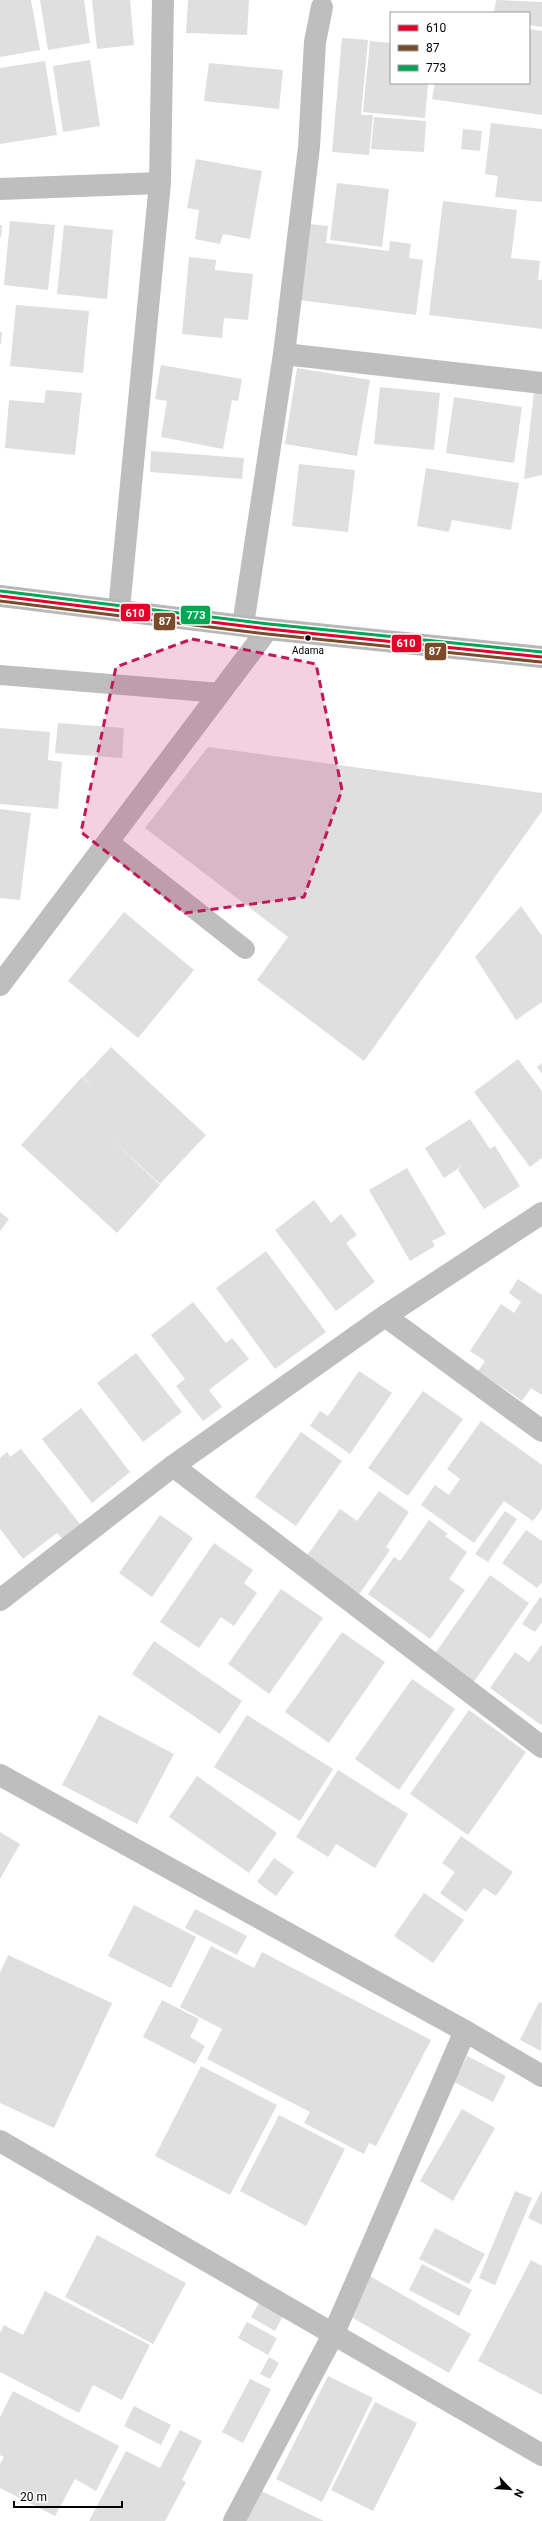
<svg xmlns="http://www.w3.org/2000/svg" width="542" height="2521" font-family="Roboto,sans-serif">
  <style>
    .building { fill: #dfdfdf }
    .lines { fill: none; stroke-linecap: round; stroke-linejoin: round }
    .service { stroke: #bebebe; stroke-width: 20 }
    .minor { stroke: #bebebe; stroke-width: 22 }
    .secondary { stroke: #b8b8b8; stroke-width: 22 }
    .bus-1-casing { stroke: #fff; stroke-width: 6 }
    .bus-2-casing { stroke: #fff; stroke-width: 6 }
    .bus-3-casing { stroke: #fff; stroke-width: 6 }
    .bus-1 { stroke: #e4002b; stroke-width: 3 }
    .bus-2 { stroke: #7a4b2a; stroke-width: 3 }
    .bus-3 { stroke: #00a651; stroke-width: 3 }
    .marked { fill: #c2185b; fill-opacity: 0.2; stroke: #c2185b; stroke-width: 3; stroke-dasharray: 8 5; stroke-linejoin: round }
    .bus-dot { fill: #000; stroke: #fff; stroke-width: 1.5 }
    .labels { text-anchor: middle; stroke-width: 3; stroke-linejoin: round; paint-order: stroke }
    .bus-label { font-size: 10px; fill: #000; stroke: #fff }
    .line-badge { stroke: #fff; stroke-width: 1.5 }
    .badge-label { font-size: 11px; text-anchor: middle; font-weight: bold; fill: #fff }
  </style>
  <rect width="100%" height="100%" fill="#fff"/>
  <path class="building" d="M0,0H31L40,50L0,57Z
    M40,0H84L90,43L48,50Z
    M92,0H130L134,45L97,49Z
    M188,0H249L247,35L186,33Z
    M496,0L542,2V27L529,25V13H494Z
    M529,29L542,31V115L432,99L435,83H529Z
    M342,38L368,40L361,115H373L369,155L332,152Z
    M370,41L391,43V83H428L425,118L363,112Z
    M90,60L100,126L63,132L53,66Z
    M45,61L57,135L0,144V68Z
    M209,63L283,70L279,109L204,101Z
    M374,117L426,121L424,152L371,149Z
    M491,123L542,129V202L495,197L498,176L485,174Z
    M463,129L482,131L480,151L461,149Z
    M196,159L262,171L250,239L223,234L220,244L195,239L199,210L187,208Z
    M337,183L389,189L382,247L330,240Z
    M443,201L517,210L511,258L540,261L538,280H542V329L429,315Z
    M10,221L55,225L48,290L4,285Z
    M310,224L328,226L326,243L389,251L390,241L411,244L409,258L423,260L416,315L299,300Z
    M0,225H2L1,237H0Z
    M64,225L113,230L107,299L57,294Z
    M189,257L216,260L215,270L253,274L248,320L224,318L222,338L182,334Z
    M16,305L89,311L83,373L10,366Z
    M0,332H2L1,344H0Z
    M161,365L242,379L238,401L232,400L223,449L161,437L167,401L155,399Z
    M297,368L370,380L357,456L285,444Z
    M380,387L440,393L434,450L374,444Z
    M46,390L82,393L75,455L5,448L9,400L44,403Z
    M534,392L542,393V475L524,479Z
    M454,397L522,407L514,463L446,453Z
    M151,451L244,458L242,479L150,472Z
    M299,464L355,470L348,532L292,526Z
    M426,468L519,483L511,530L452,520L449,532L417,526Z
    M58,723L124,728L122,758L55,753Z
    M0,728L50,732L48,760L62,762L58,809L0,804Z
    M208,747L542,793V811L364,1061L257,980L288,937L145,828Z
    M0,809L31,813L20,900L0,898Z
    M521,906L542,936V1002L516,1020L475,957Z
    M124,912L194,970L138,1038L68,981Z
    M111,1047L206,1135L160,1184L102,1130L160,1185L117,1233L21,1145L82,1077L95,1088L83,1077Z
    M518,1059L542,1091V1158L530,1167L474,1092Z
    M542,1063V1074L537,1067Z
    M470,1119L490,1149L495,1146L520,1186L484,1209L458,1170L462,1166L444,1178L425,1148Z
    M407,1168L446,1234L432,1241L435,1246L410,1261L369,1190Z
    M314,1200L331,1223L341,1214L357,1235L346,1243L375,1282L336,1311L275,1230Z
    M0,1212L9,1219L0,1231Z
    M266,1251L326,1332L275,1369L216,1288Z
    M518,1279L542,1295V1395L531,1388L522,1401L478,1371L485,1361L470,1351L501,1304L514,1313L521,1302L509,1293Z
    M193,1302L226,1343L232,1338L249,1359L209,1390L222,1407L203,1421L176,1386L185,1379L151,1335Z
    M136,1353L182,1412L143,1442L97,1383Z
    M359,1371L392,1393L350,1454L310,1426L320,1411L328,1416Z
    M423,1391L463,1419L408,1496L368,1468Z
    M81,1408L130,1472L92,1503L42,1439Z
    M481,1421L542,1465V1509L533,1521L504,1501L474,1543L421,1505L435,1485L449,1495L460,1479L447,1469Z
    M301,1432L342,1461L296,1526L255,1497Z
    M21,1449L80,1524L62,1538L57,1533L23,1559L0,1529V1458L7,1452L10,1457Z
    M379,1491L409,1512L386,1547L390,1550L356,1599L303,1561L340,1509L357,1521Z
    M505,1511L517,1519L488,1562L475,1554Z
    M160,1515L193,1538L152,1597L119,1573Z
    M429,1520L448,1534L445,1536L467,1552L449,1579L465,1590L430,1639L368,1594L394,1557L400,1561Z
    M526,1530L542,1541V1582L537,1588L502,1563Z
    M214,1543L253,1570L244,1583L257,1593L234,1626L221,1617L199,1648L160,1622Z
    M490,1575L529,1603L473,1683L434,1655Z
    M281,1589L323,1618L269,1694L228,1664Z
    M540,1597L542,1599V1622L535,1632L522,1624Z
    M342,1632L385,1662L329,1743L285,1712Z
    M154,1641L242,1701L220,1734L132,1674Z
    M542,1644V1724L541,1725L490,1688L515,1652L529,1662Z
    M412,1679L455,1709L399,1790L355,1759Z
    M469,1710L526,1752L468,1835L410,1794Z
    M99,1715L174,1754L137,1824L62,1785Z
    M247,1715L333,1769L300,1821L214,1767Z
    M338,1770L408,1814L375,1868L336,1844L328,1857L296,1837Z
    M197,1776L277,1833L249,1873L169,1817Z
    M0,1832L20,1844L0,1879Z
    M461,1836L513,1872L496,1896L484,1888L466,1912L440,1893L455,1872L442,1863Z
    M274,1858L294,1872L276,1896L257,1882Z
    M424,1893L464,1920L433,1963L394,1936Z
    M134,1905L196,1937L171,1988L108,1956Z
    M195,1909L247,1936L237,1955L185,1928Z
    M211,1946L254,1968L262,1952L431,2040L376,2146L369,2143L364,2154L304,2123L310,2112L207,2059L222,2029L180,2007Z
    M8,1955L112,2003L54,2128L0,2103V1973Z
    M162,2000L199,2019L190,2037L205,2046L195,2064L143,2037Z
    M539,2002L542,2003L541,2051L520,2040Z
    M467,2056L506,2076L493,2102L454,2082Z
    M201,2066L277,2105L230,2195L155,2156Z
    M462,2109L495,2128L453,2201L420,2181Z
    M279,2115L345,2149L306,2226L240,2191Z
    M542,2190V2225L528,2218Z
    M515,2191L532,2198L495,2285L479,2278Z
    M435,2228L485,2254L469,2284L419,2259Z
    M97,2235L186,2283L153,2344L65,2297Z
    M531,2260L542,2266V2395L478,2361Z
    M422,2264L472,2290L459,2316L409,2290Z
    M368,2275L471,2334L449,2373L346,2314Z
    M45,2291L150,2345L122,2400L93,2385L79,2413L0,2372V2333L4,2325L23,2335Z
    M260,2301L284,2314L275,2331L251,2317Z
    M247,2322L277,2338L268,2355L238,2338Z
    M269,2357L279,2363L270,2379L260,2374Z
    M328,2376L373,2398L322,2502L276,2479Z
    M250,2379L271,2389L243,2443L222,2432Z
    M13,2391L119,2446L96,2491L75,2479L55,2516L0,2488V2464L4,2457L0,2455V2417Z
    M375,2402L417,2423L373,2511L331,2490Z
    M134,2406L171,2425L161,2445L124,2426Z
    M180,2430L202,2441L182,2480L186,2482L165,2521H89L126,2451L160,2468Z
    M253,2487L324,2521H246Z"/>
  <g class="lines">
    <path class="service" d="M0,675L220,693
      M109,842L245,949"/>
    <path class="minor" d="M0,189L160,183
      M284,354L542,383
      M119,609L160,183L163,0
      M243,625L284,354L309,147L315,42L322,7
      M0,985L268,629
      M385,1316L542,1431
      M173,1466L542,1747
      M0,1600L173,1466L385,1316L542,1213
      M0,1775L465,2031L542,2076
      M0,2141L542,2455
      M234,2521L333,2335L465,2031"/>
    <path class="secondary" d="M0,596L268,629L542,657"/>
    <g class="bus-1-casing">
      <path id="bus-1" d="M0,596L268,629L542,657"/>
    </g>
    <g class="bus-2-casing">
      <path id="bus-2" d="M0,601L267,634L541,662"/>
    </g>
    <g class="bus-3-casing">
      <path id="bus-3" d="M1,591L269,624L542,652"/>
    </g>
    <use href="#bus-1" class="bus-1"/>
    <use href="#bus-2" class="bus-2"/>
    <use href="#bus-3" class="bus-3"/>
  </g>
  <path class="marked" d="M192,639L316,664L342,790L304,897L185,913L81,832L116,667Z"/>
  <circle class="bus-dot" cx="308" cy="638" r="3.5"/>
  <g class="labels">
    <g class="bus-label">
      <text x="308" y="654">Adama</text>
    </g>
  </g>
  <g class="line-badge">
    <rect x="120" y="603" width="31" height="19" rx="4" fill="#e4002b"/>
    <rect x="180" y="605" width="31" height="20" rx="4" fill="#00a651"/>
    <rect x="153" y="612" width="23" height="19" rx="4" fill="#7a4b2a"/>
    <rect x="391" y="634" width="31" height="19" rx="4" fill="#e4002b"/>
    <rect x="424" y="642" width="23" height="19" rx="4" fill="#7a4b2a"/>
  </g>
  <g class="badge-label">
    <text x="135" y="617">610</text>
    <text x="196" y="619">773</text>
    <text x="165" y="625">87</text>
    <text x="406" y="647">610</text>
    <text x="435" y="655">87</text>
  </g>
  <rect x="390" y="12" width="140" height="72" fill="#ffffff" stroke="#999999"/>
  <rect x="398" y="25" width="20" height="6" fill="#e4002b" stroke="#999999"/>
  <text x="426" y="32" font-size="12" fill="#000000">610</text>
  <rect x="398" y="45" width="20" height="6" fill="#7a4b2a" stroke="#999999"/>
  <text x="426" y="52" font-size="12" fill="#000000">87</text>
  <rect x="398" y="65" width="20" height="6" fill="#00a651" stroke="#999999"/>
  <text x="426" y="72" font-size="12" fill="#000000">773</text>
  <g transform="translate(510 2489) rotate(115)" stroke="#ffffff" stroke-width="3" paint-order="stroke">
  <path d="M0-3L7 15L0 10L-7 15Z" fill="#000000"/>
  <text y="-6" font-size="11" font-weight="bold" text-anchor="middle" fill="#000000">N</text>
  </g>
  <path d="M14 2501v6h108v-6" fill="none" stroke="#000000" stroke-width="2"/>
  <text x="20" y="2501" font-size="12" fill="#000000" stroke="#ffffff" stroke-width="3" paint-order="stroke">20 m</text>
</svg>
